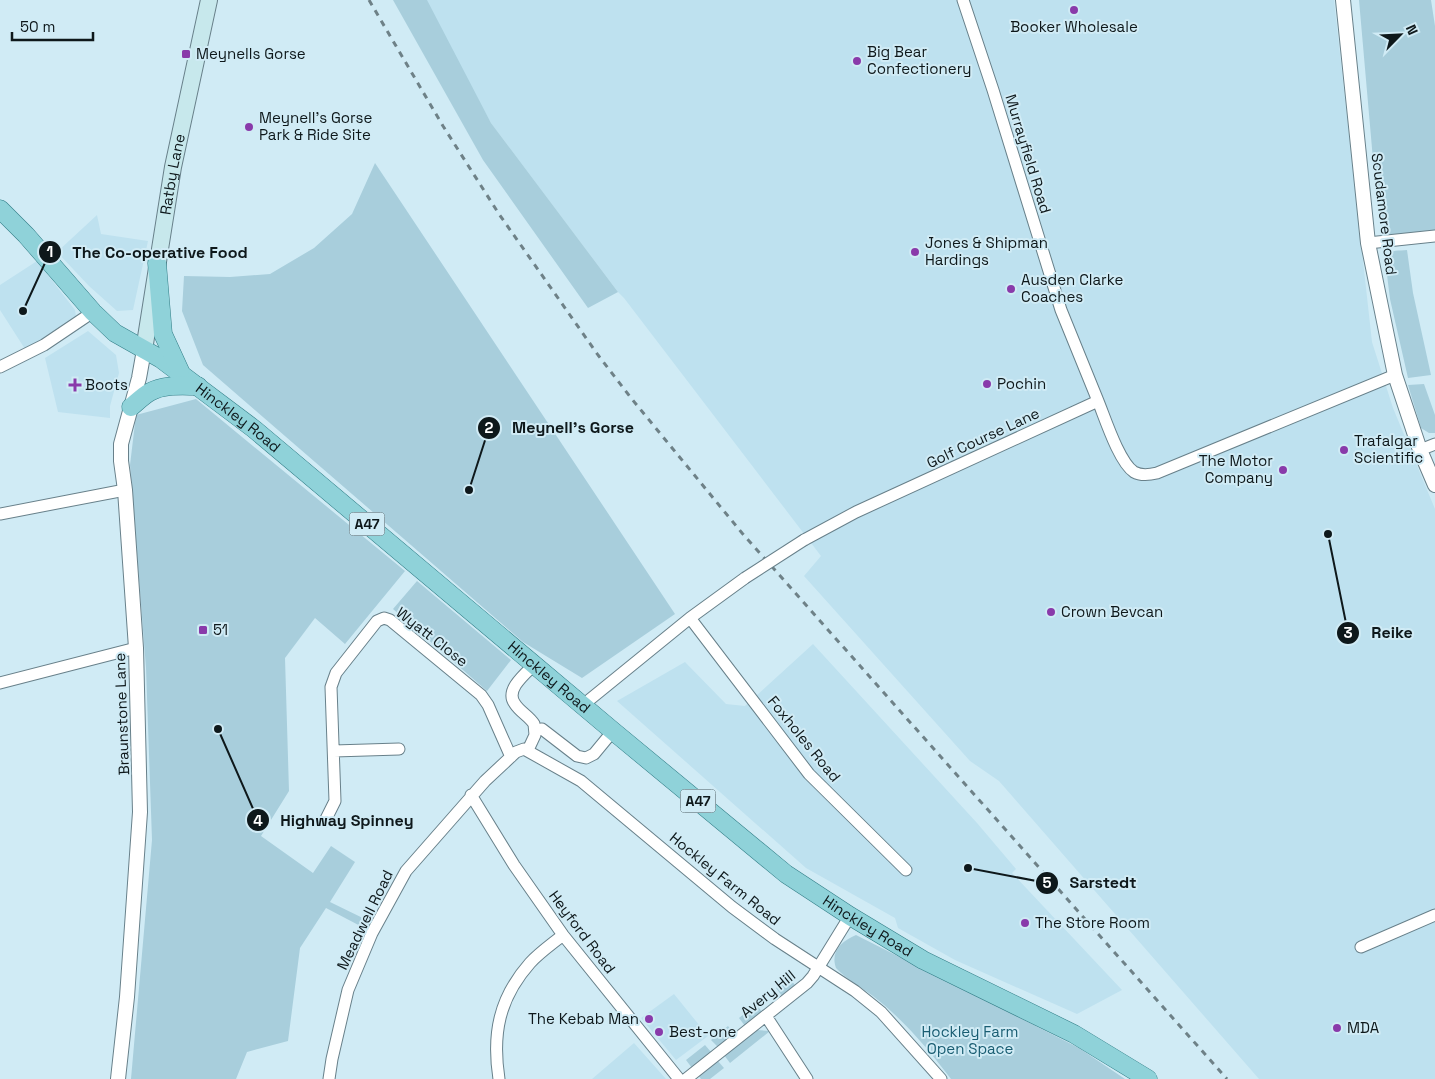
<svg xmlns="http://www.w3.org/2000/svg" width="1435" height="1079" font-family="'Space Grotesk',sans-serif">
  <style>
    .built { fill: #bee1ef }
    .green { fill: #a8cedc }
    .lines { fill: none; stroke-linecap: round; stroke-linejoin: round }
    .minor-casing { stroke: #68808a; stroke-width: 13 }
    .tertiary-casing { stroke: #68808a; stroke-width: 16 }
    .secondary-casing { stroke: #68808a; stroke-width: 18 }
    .primary-casing { stroke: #317d86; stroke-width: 19 }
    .minor { stroke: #fff; stroke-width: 11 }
    .tertiary { stroke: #fff; stroke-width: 14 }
    .secondary { stroke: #c7e8ec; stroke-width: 16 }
    .primary { stroke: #8fd2d9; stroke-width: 18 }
    .rail { stroke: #6e8187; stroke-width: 3; stroke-dasharray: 6 6; stroke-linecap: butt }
    .minor-bridge-casing { stroke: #68808a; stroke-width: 13; stroke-linecap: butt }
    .minor-bridge { stroke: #fff; stroke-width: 11 }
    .poi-dot { fill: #893aaa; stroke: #d0ebf5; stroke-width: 2 }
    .labels { text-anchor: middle; stroke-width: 4; stroke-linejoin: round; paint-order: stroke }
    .shield { fill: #d0ebf5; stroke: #48575c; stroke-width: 1 }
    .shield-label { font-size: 14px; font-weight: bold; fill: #0e181b }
    .poi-label { font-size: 15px; fill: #0e181b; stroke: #d0ebf5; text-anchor: start }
    .street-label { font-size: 15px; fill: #0e181b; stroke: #d0ebf5 }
    .park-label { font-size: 15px; fill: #195d72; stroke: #d0ebf5 }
    .leader { fill: none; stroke: #0e181b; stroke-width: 2 }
    .callout-dot { fill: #0e181b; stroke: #d0ebf5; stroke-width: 2 }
    .mark-label { font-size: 15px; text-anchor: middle; font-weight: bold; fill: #fff }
    .callout-label { font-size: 16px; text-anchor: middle; font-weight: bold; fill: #0e181b; stroke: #d0ebf5; stroke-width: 4; stroke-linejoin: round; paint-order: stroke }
  </style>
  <rect width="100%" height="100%" fill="#d0ebf5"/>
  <path class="built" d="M422,0H1334L1372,342L1393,408L1435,509V1079H1259L999,781L970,761L804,576L821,556L624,298L618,292L491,123Z
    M97,215L101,234L148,241L133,310L117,311L89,286L57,252Z
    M37,261L75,310L76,316L38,343L25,349L0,310V285Z
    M88,331L116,355L119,373L110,406V418L58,412L45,358Z
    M813,644L977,823L1016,869L1012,873L1122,990L1077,1014L955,960L898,928L895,918L806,868L617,701L685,662L726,704L745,706Z
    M674,994L708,1036L676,1060L641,1018Z
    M634,1043L666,1079H592Z"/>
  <path class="green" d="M393,0H427L491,123L618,292L588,308L483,160Z
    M1359,0H1431L1435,26V230L1390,235L1382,231L1376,194Z
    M375,163L675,614L582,678L523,642L203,365L182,311L184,276L230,277L270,274L314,248L352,214Z
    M1407,250L1413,293L1431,375L1408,378L1390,299L1385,259C1389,249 1398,251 1407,250Z
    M1424,384L1435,415V433H1429L1421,428L1408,385Z
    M196,399L405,571L345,644L315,618L285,658L289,791L261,836L313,873L331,846L355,862L330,902L371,922L368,930L326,908L300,948L288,1041L247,1052L236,1079H131L152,840L146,668L130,465L136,415Z
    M417,581L511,660L487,691L393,609Z
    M856,935L1079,1048L1125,1079H951C929,1050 903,1019 873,996C861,987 846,979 836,968C830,951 842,941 856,935Z
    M789,978L795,985L782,996L776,988Z
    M756,1004L762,1012L745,1026L739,1018Z
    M728,1026L734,1034L718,1047L711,1040Z
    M756,1030L770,1031L730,1063L724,1055Z
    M705,1045L711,1052L692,1068L686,1060Z
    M717,1060L724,1068L710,1079H701L698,1075Z"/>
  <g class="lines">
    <g class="minor-casing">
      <path id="minor" d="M963,0L993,90L1061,310L1098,401
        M1368,243L1435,236
        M0,367L44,345L93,312
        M1420,450L1435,444
        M0,514L125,490
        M804,540L856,512L1098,401C1105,418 1119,462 1134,472C1141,476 1149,475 1157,473L1395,375
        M690,618L809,774L906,870
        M0,683L136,648
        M583,705L690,618L745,578
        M535,730L542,729L577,756L586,758L594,754L613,731
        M528,750L535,735L534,724C529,716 520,712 515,704C504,690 526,673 535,664
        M334,751L399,749
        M471,795L514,865L563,935L679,1079
        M325,821L335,801L331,687L336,673L377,621L384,618L390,620L481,695L488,705L511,757
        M1361,947L1435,915
        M766,1016L807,1079
        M329,1079L332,1059L348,990L372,933L406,871L485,781L516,752L524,749L581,781L732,907L775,939L855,991L881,1012L941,1079
        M499,1079C492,1034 499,998 530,963C539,953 552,944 563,935
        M686,1079L807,983L813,976L850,916"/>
    </g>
    <g class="tertiary-casing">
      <path id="tertiary" d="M1343,0L1368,243L1395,375L1420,450L1435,485
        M118,1079L127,997L140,812L136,648L125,490L121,461V444L139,378L144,350"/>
    </g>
    <g class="secondary-casing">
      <g id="secondary">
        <path id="s1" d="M144,350L173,167L209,0"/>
      </g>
    </g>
    <g class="primary-casing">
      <g id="primary">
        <path id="s2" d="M0,209L26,235L93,312L115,333L161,359L254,429L613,731L786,874L850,916L923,960L1074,1034L1148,1079"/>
        <path d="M157,263L163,334L180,371"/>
        <path d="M131,407C137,402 143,396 150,392C164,384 182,386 198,386"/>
      </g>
    </g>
    <use href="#minor" class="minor"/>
    <use href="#tertiary" class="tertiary"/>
    <use href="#secondary" class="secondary"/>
    <use href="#primary" class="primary"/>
    <path class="rail" d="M369,0L443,126L499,214L598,355L631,398L742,533L1227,1079"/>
    <g class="minor-bridge-casing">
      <path id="minor-bridge" d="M745,578L804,540"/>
    </g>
    <use href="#minor-bridge" class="minor-bridge"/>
  </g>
  <g class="poi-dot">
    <circle cx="1074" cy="10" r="5"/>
    <rect x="181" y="49" width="10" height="10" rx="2.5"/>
    <circle cx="857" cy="61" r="5"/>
    <circle cx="249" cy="127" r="5"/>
    <circle cx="915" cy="252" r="5"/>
    <circle cx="1011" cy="289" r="5"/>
    <circle cx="987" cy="384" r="5"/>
    <path d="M72.5 377.5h5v5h5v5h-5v5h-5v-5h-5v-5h5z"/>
    <circle cx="1344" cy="450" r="5"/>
    <circle cx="1283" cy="470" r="5"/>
    <circle cx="1051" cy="612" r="5"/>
    <rect x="198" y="625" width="10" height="10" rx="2.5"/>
    <circle cx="1025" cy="923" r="5"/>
    <circle cx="649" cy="1019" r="5"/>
    <circle cx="1337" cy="1028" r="5"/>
    <circle cx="659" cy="1032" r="5"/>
  </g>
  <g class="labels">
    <g class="shield">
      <rect x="349.5" y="512.5" width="35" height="23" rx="4"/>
      <rect x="680.5" y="789.5" width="35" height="23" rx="4"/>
    </g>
    <g class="shield-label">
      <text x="367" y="529">A47</text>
      <text x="698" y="806">A47</text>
    </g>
    <g class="poi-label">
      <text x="1074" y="32" text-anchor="middle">Booker Wholesale</text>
      <text x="867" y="57">Big Bear<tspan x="867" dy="17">Confectionery</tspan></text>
      <text x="196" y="59">Meynells Gorse</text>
      <text x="259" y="123">Meynell's Gorse<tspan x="259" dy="17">Park &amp; Ride Site</tspan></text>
      <text x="925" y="248">Jones &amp; Shipman<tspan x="925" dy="17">Hardings</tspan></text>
      <text x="1021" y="285">Ausden Clarke<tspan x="1021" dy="17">Coaches</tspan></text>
      <text x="997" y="389">Pochin</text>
      <text x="85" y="390">Boots</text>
      <text x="1354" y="446">Trafalgar<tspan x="1354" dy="17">Scientific</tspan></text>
      <text x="1273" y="466" text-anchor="end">The Motor<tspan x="1273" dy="17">Company</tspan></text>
      <text x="1061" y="617">Crown Bevcan</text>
      <text x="213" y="635">51</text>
      <text x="1035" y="928">The Store Room</text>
      <text x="639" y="1024" text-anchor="end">The Kebab Man</text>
      <text x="1347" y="1033">MDA</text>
      <text x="669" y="1037">Best-one</text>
    </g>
    <g class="street-label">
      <text transform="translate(1028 154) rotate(73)" y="5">Murrayfield Road</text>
      <text dy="5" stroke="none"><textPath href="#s1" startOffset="178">Ratby Lane</textPath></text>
      <text transform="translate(1384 214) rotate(83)" y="5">Scudamore Road</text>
      <text dy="5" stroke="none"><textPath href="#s2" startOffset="319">Hinckley Road</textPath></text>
      <text transform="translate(983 438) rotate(-25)" y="5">Golf Course Lane</text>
      <text transform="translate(432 637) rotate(38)" y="5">Wyatt Close</text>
      <text dy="5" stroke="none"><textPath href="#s2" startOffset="724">Hinckley Road</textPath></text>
      <text transform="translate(122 714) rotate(-92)" y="5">Braunstone Lane</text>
      <text transform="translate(804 739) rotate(51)" y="5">Foxholes Road</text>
      <text transform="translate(725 879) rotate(39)" y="5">Hockley Farm Road</text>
      <text transform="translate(365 920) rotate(-64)" y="5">Meadwell Road</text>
      <text dy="5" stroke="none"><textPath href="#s2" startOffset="1129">Hinckley Road</textPath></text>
      <text transform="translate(582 932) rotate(53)" y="5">Heyford Road</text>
      <text transform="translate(768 994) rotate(-39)" y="5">Avery Hill</text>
    </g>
    <g class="park-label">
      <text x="970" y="1037">Hockley Farm<tspan x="970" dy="17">Open Space</tspan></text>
    </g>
  </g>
  <path class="leader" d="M23 311L50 252M469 490L489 428M1328 534L1348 633M218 729L258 820M968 868L1047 883"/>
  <g class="callout-dot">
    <circle cx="23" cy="311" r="5"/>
    <circle cx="469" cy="490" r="5"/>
    <circle cx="1328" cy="534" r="5"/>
    <circle cx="218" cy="729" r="5"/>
    <circle cx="968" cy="868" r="5"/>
    <circle cx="50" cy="252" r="12"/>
    <circle cx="489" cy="428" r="12"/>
    <circle cx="1348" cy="633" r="12"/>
    <circle cx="258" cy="820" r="12"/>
    <circle cx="1047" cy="883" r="12"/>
  </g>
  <g class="mark-label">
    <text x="50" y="257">1</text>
    <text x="489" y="433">2</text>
    <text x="1348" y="638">3</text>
    <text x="258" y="826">4</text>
    <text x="1047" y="888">5</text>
  </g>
  <g class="callout-label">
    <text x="160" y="258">The Co-operative Food</text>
    <text x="573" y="433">Meynell's Gorse</text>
    <text x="1392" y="638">Reike</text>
    <text x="347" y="826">Highway Spinney</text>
    <text x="1103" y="888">Sarstedt</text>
  </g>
  <g transform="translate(1400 35) rotate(66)" stroke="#d0ebf5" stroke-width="4" paint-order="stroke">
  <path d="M0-4L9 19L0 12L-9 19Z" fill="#0e181b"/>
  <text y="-8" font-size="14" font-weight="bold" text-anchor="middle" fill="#0e181b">N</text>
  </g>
  <path d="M12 32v8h81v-8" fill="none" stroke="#0e181b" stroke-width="2.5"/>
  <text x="20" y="32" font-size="15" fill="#0e181b" stroke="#d0ebf5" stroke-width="4" paint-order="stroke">50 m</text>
</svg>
